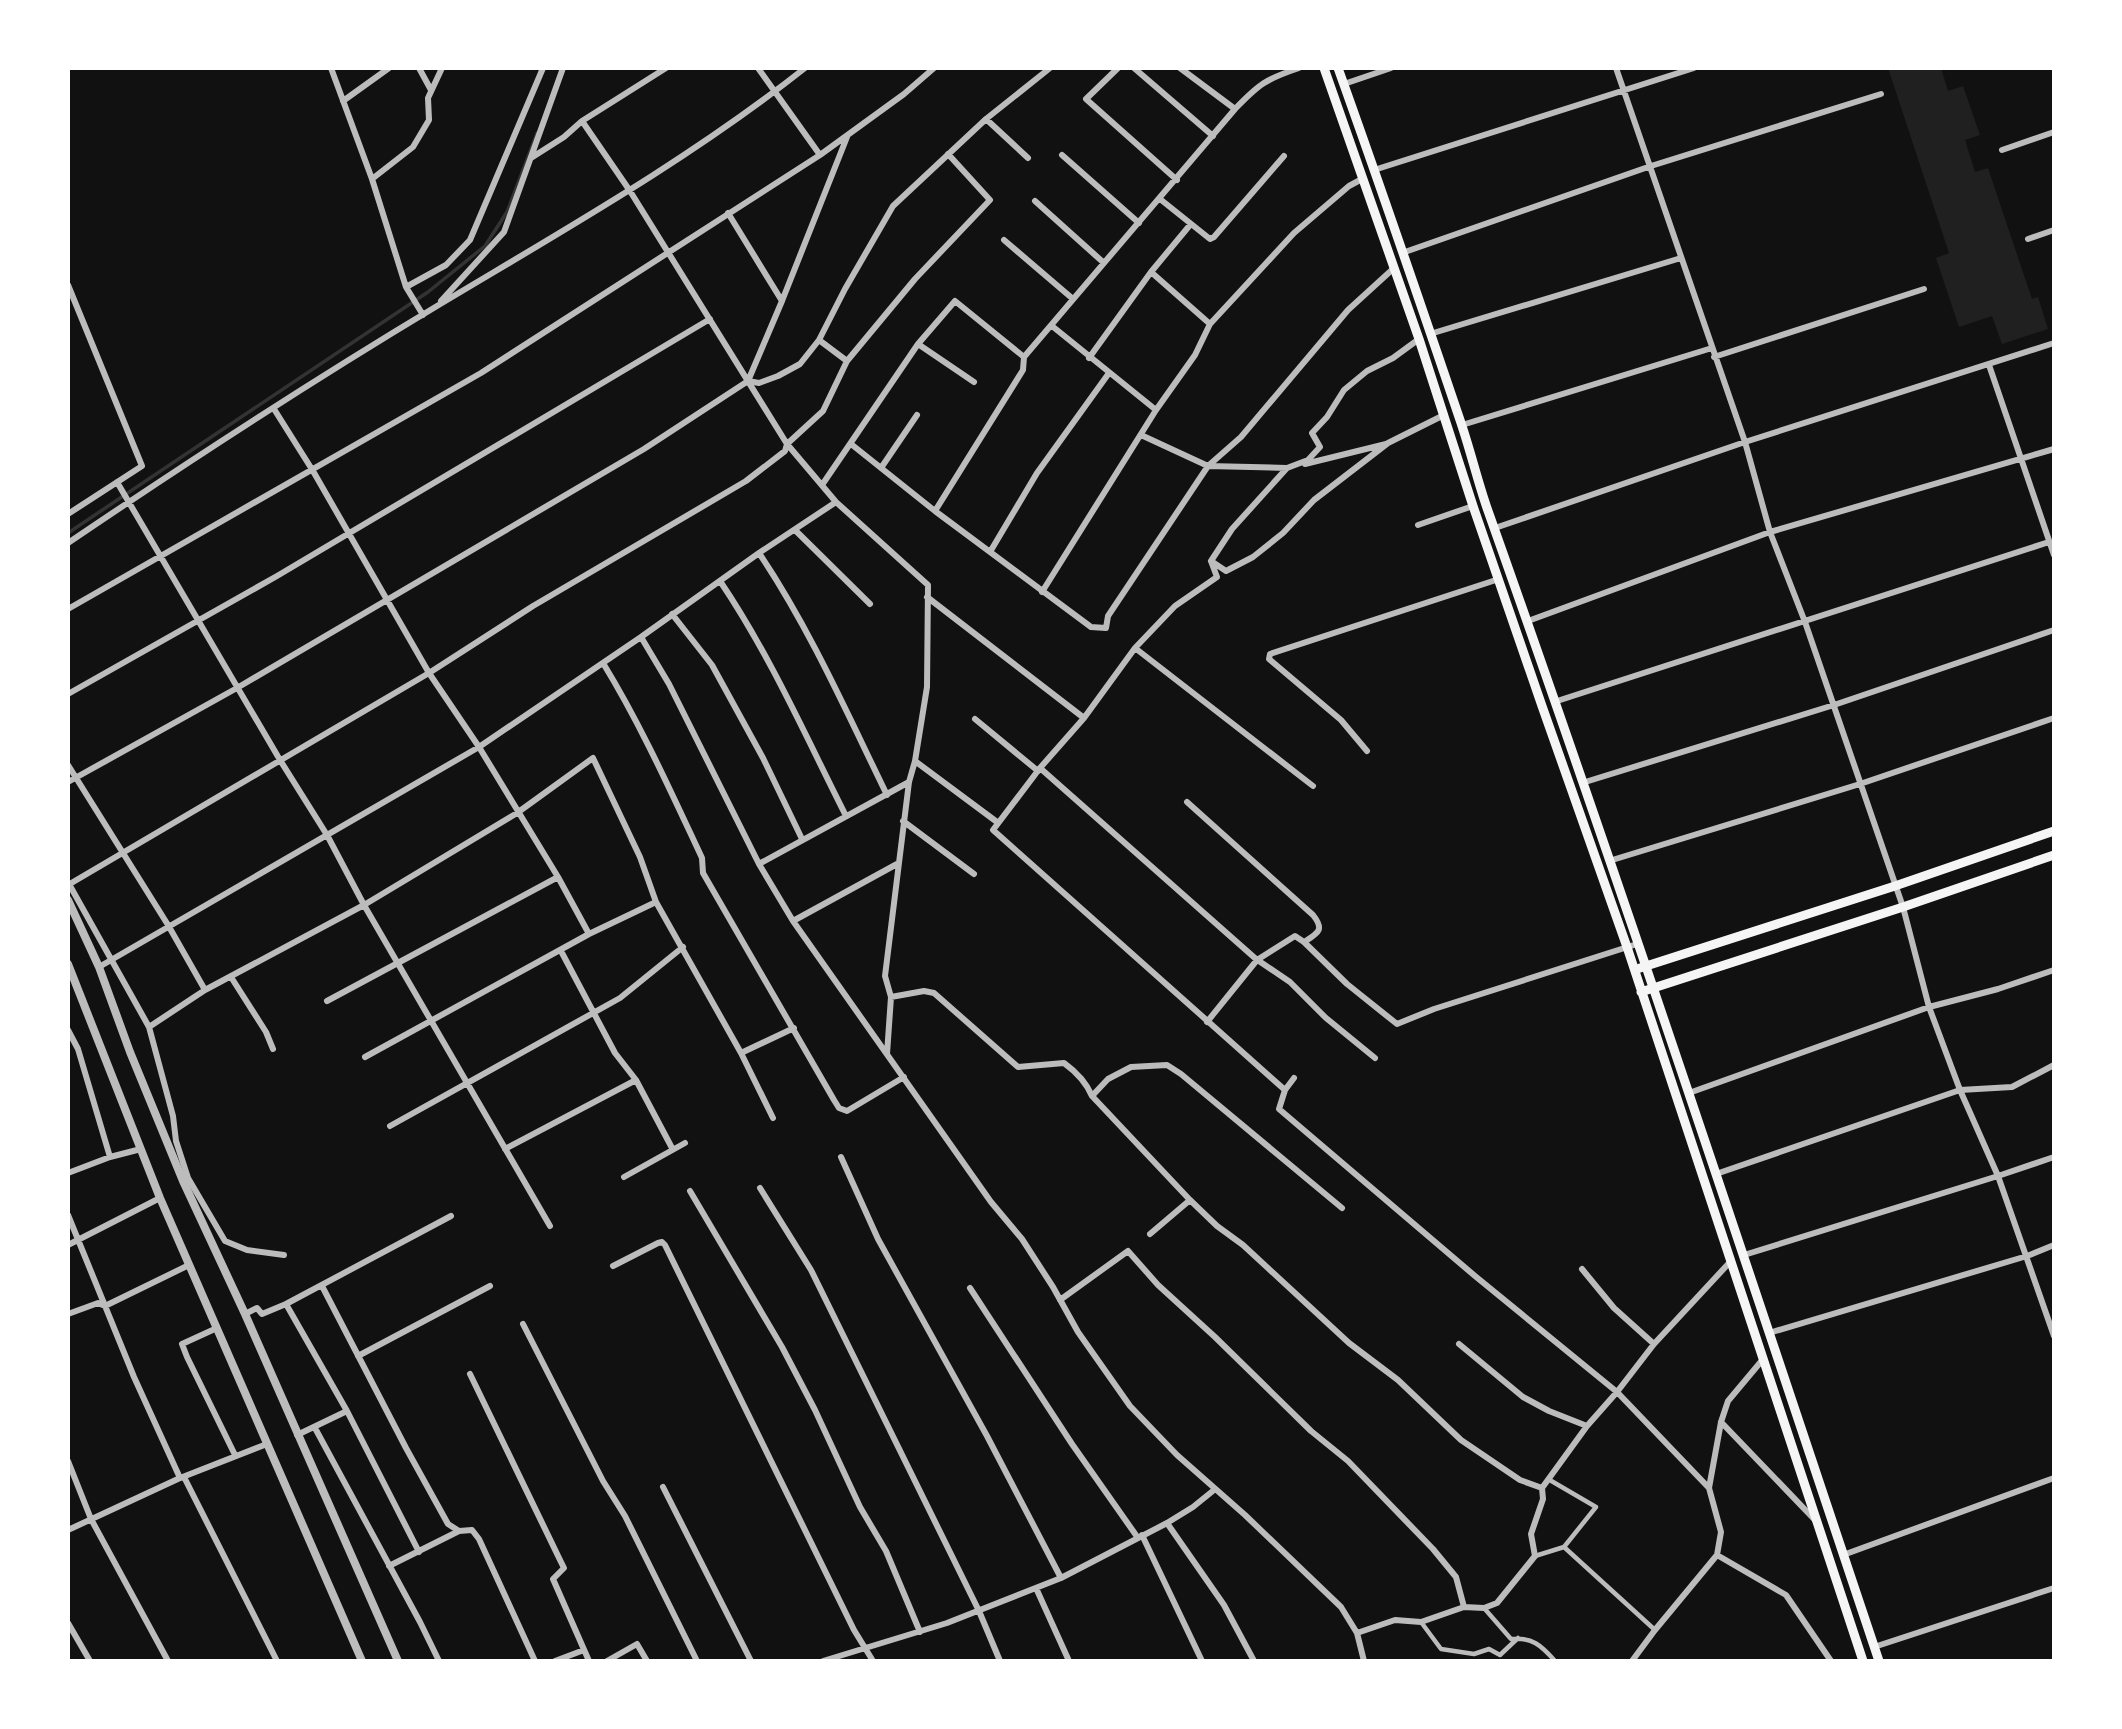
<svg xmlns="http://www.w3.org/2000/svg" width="2122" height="1729" font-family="'Asap Condensed',sans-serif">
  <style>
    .green { fill: #202020 }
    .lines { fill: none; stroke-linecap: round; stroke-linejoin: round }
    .stream { stroke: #333; stroke-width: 3.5 }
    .pedestrian { stroke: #bcbcbc; stroke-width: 4.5 }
    .minor { stroke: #bcbcbc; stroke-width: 6 }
    .tertiary { stroke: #bcbcbc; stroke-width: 8 }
    .secondary { stroke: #f5f5f5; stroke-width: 9 }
  </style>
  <rect width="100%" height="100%" fill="#111"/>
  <path class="green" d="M1888,68H1941L1948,91L1963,86L1980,135L1965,140L1975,172L1988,168L2032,299L2038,297L2048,329L2002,344L1992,316L1959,327L1936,258L1949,253Z"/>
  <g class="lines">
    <path class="stream" d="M68,533L428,292L485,246L507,212L537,133"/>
    <path class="pedestrian" d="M1548,1479L1596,1507L1564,1547
      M1535,1556L1564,1547L1655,1630
      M1484,1608L1511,1639C1532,1637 1541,1645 1555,1661
      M1421,1622L1441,1649L1474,1654L1489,1649L1500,1655L1518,1638"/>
    <path class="minor" d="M331,68L372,179L406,287L423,315
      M419,68L431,90
      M758,68L820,155
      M1118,68L1086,99L1177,180
      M1134,68L1213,136
      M1180,68L1235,109
      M1616,68L1745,442L1770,532L1805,622L1903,907L1929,1007L1960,1090L1998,1176L2054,1336
      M1344,84L1391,68
      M343,101L389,68
      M986,119L1028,158
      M582,121L630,191L787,444L836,502L928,585L927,687L915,761L909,782L885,976L891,997L887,1054
      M2002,150L2054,132
      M1062,155L1139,223
      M531,158L564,137L582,121L666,68
      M1374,170L1694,68
      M372,179L413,147L429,120L428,98L442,68
      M1160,199L1210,239L1214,237L1284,156
      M1035,201L1104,263
      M728,213L782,301
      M2028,239L2054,230
      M1004,240L1073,299
      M1402,253L1651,166L1881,94
      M1151,272L1210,324
      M68,285L142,466L68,514
      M406,287L446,265L470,240L543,68
      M441,301L504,232L563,68
      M1052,326L1156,410
      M1430,334L1681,258
      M819,340L847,361L915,279L990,200L948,154
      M918,344L974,382
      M1714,357L1924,289
      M1089,358L1151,272L1190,225
      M1989,365L2054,555
      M748,381L759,383L778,376L800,364L819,340L845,289L893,206L986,119L1050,68
      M274,409L313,471L429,673L479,747L558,877L589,934
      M1462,425L1712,348
      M1141,435L1208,466L1287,468
      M851,444L935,511L1091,627L1106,628L1108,616L1208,466L1241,437L1348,310L1394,268
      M1305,464L1386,444
      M881,468L917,415
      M117,482L280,760L327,835L364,905L550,1226
      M822,485L918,344L955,301L1024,357
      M935,511L1023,370L1024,357L1235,109C1259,84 1266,79 1299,68
      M1418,525L1473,506
      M1495,528L1745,442L2054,343
      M795,530L870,604
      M68,543C189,461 312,381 437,306C562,231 690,159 805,68
      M990,552L1037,473L1109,373
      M759,553C810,629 847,713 887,795
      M1211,561L1226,571L1253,557L1283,533L1314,500L1388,443L1444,415
      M720,581C770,655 806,737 846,816
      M1042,592L1156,410L1195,355L1210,324L1294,233L1349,186L1362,179
      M927,597L1084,718
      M68,609L481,373L820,155L904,94L934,68
      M672,614L712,665L763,758L802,839
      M1528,621L1770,532L2054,449
      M641,637L669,684L759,864L793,921L991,1202L1022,1239L1053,1287L1078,1332L1130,1406L1177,1455L1245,1515L1341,1607L1357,1633L1364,1661
      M1135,648L1313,786
      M603,663C641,725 671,792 702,858L703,873L834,1100L839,1108L847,1111L904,1077
      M68,694L277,576L710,319
      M1554,702L2049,542
      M975,719L1038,771
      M1367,751L1341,720L1269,659L1270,654L1499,579
      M915,761L997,822
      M68,765L168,925L205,990
      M1040,768L1256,959L1290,982L1326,1018L1375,1058
      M68,782L237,688L644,449L748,381L782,301L847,137
      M1582,783L1834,705L2054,630
      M1187,802L1313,915C1325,930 1318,933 1304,942
      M903,821L974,874
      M1609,861L1860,784L2054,718
      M759,864L909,782
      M69,884L149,1027L173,1116L176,1141L188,1178L225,1241L247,1250L284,1255
      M68,885L429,673L533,606L746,481L785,451L787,444L823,411L847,361
      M793,921L897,864
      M561,951L615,1053L636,1080L672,1148
      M99,967L479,747L641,637L759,553L836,502
      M231,977L266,1032L273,1049
      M891,997L924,991L934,993L1018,1067L1064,1063C1075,1071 1086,1082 1092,1096L1190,1200L1217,1226L1243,1245L1349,1343L1398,1380L1461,1440L1520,1480L1542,1488
      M327,1001L558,877
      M1207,1022L1257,960L1295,936L1304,942L1347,984L1397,1024L1434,1009L1637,944
      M149,1027L205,990L364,905L517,813L593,758L640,857L656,902L741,1053L773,1118
      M68,1030L78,1049L110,1157
      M741,1053L794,1028
      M365,1057L589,934L656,902
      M1294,1078L1285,1090L1279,1109L1475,1276L1617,1392L1709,1488
      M1285,1090L993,830L1040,768L1084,718L1135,648L1175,606L1217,577L1211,561L1232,529L1287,468L1308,460L1320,447L1312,433L1327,417L1344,390L1367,371L1393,358L1419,339
      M1689,1093L1929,1007L1998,989L2054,970
      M1092,1096L1108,1079L1131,1067L1167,1065L1181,1074L1342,1208
      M390,1126L620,998L683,947
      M505,1149L636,1080
      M841,1157L878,1239L987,1436L1061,1578
      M68,1173L110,1157L141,1149
      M1716,1174L1960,1090L2012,1087L2054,1065
      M624,1177L685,1143
      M760,1188L811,1270L979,1611L1000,1661
      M690,1191L782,1347L815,1410L860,1507L886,1551L920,1632
      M68,1215L134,1377L180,1478
      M1150,1234L1190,1200
      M68,1245L160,1198
      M1744,1255L1998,1176L2054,1157
      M613,1266L658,1243L662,1242L665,1245L854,1630L873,1661
      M1582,1269L1614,1308L1654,1344
      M322,1286L406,1448L448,1524L459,1531L472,1530L479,1539L535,1661
      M970,1288L1072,1444L1138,1538
      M1060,1300L1128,1251L1158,1285L1215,1337L1311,1431L1348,1461L1433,1549L1456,1577L1464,1607
      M286,1304L347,1411L419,1552
      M68,1314L98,1303L105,1306L189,1265
      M245,1314L257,1308L262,1314L286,1304L451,1216
      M523,1324L603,1481L625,1516L697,1661
      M217,1328L182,1344L187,1357L235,1455
      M1769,1333L2027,1256L2054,1245
      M1459,1344L1523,1397L1549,1411L1587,1426
      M358,1356L490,1286
      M470,1374L561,1562L564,1568L553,1579L589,1661
      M1721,1422L1814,1519
      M315,1428L420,1622L439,1661
      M297,1435L347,1411
      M68,1461L91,1519L168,1661
      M184,1477L277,1661
      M663,1487L751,1661
      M1167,1523L1224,1605L1254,1661
      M68,1530L180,1478L267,1444
      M1142,1535L1202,1661
      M1717,1555L1786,1595L1831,1661
      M1843,1555L2054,1478
      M389,1566L459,1531
      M1036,1588L1069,1661
      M68,1623L90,1661
      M1357,1633L1395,1620L1421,1622L1464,1607L1484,1608L1497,1603L1535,1556L1531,1534L1543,1499L1542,1488L1587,1426L1617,1392L1654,1344L1730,1262
      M1874,1647L2054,1588
      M555,1661L584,1650
      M607,1661L637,1644L647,1661
      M823,1661L947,1623L1061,1578L1167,1523L1193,1507L1214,1490
      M1632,1661L1655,1630L1717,1555L1721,1532L1709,1488L1721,1422L1728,1401L1764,1358"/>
    <path class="tertiary" d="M68,900L99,967L130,1052L183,1181L245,1314L398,1661
      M68,964L160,1198L362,1661"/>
    <path class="secondary" d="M1324,68L1419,339L1473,506L1542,706L1627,947L1863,1661
      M1338,68C1380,185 1420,302 1460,420C1470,449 1477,479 1487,508C1623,891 1750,1276 1879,1661
      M1640,968L1895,886L2054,831
      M1641,992L1903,907L2054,855"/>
  </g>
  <rect width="2122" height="1729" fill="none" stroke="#ffffff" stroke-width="140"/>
</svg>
